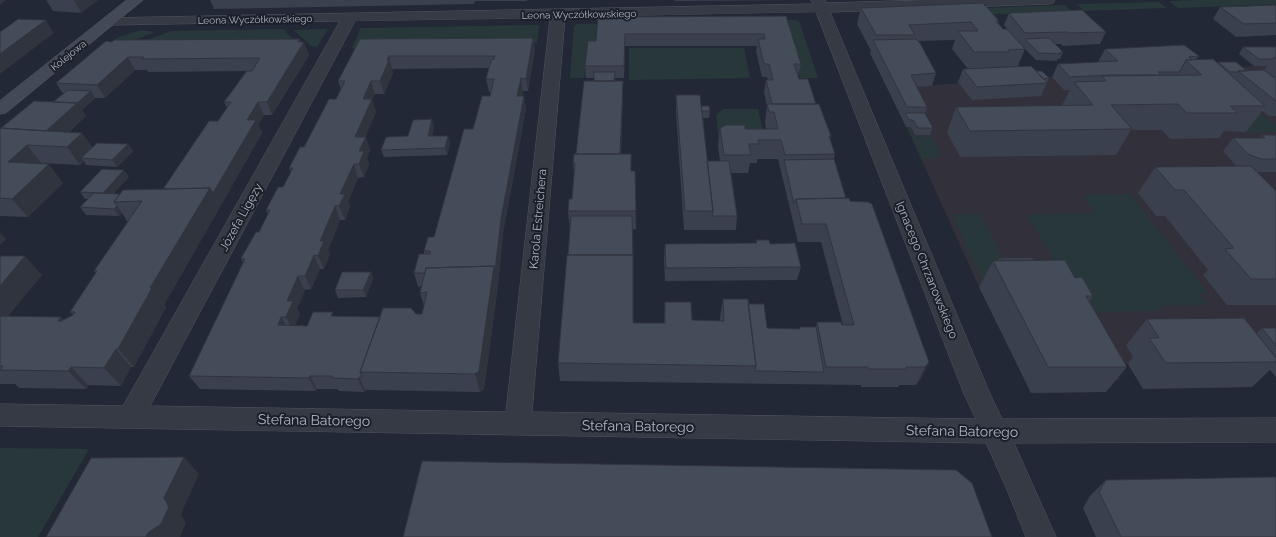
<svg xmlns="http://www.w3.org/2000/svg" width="1276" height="537" font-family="Raleway,sans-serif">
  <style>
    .medical { fill: #32303a }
    .green { fill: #28383a }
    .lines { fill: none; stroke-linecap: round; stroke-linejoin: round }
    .minor-casing { stroke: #505560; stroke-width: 1 }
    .secondary-casing { stroke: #505560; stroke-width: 1 }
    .minor { fill: #353a45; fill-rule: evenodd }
    .secondary { fill: #444958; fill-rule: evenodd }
    .wall { fill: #3a404d; fill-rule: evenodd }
    .shaded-wall { fill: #30343e }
    .building { fill: #444b59; stroke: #30343e }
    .labels { text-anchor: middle; stroke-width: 4; stroke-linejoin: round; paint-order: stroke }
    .far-street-label { font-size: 10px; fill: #b0b5c2; stroke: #1b1f2a }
    .street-label { font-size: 12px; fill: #b0b5c2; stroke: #1b1f2a }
    .near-street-label { font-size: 14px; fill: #b0b5c2; stroke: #1b1f2a }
  </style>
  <rect width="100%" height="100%" fill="#222835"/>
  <path class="medical" d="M1276,65V341L1220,344L1252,387L1143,389L1128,364H1110L1120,380L1100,381L1106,392L1031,393L979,287L889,88L1052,77Z"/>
  <path class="green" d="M1198,0H1276V4L1178,8L1169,1Z
    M1158,2L1167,8L1084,11L1077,4Z
    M1065,5L1072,12L992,14L985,8Z
    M794,20L799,21L818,78H800L784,28H597L595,52L587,53L584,78H570L574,26L577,24Z
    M539,25L537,43L528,45L352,48L361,28Z
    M283,29L300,46L130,47L171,31Z
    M328,29L317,47L311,46L293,30Z
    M141,30L155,32L117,47H104L119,37Z
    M629,48H744L750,78L629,80Z
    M1211,96H1240L1276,126V132H1249Z
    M723,109H758L763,131H769L772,145L719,142L716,115Z
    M907,127H911L915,136L932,137L941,155L939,158L922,159Z
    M1130,194L1208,293H1198L1208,305L1160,306L1157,311L1086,312L1028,217L1030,214L1095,213L1083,195Z
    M952,214H980L1006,264H992L984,283Z
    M0,448L89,449L38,537H0Z"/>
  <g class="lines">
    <g class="minor-casing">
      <path id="minor" d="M811,0H825L826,3L926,0H1055L1053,3L1048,4L830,12L990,394L1002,419L1276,418V442L1014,443L1056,537H1026L1006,487L986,443L0,426V404L123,406L340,21L110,25L105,24L103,21L105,18L813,4ZM816,12L964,394L976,419L532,412L565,17ZM550,18L506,412L150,406L355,21Z"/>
    </g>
    <g class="secondary-casing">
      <path id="secondary" d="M127,0H143L6,113L0,114V101Z"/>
    </g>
    <use href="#minor" class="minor"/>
    <use href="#secondary" class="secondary"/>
  </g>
  <path class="wall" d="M46,0H98L81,13L53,11Z
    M210,0H527V1H475L474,4L214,9Z
    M675,0H790L675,1Z
    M1276,5V35L1236,37L1213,19L1220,7Z
    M861,8L999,21L998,24L1003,29L1009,32L1004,25L1009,13L1106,32L1100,44L1063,46L1061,44H1055L1063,52L1060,59H1058L1057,61L1036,60L1022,46L1025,49L1018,66L1036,71L1049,78L1041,96L972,100L958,82L963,69H968L952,49L955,40L918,41L936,73L932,86L917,87L927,107L925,113L933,128L930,135H915L911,127H906L870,53L871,51L857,24Z
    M786,16L801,64L798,76L799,79L816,104L831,136L830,140L835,154L834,159L846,198L850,201L929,362L920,380L916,385H899L898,387H861V385L560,381L558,363L570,230L568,211L572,199L574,175L573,163L576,154L594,81V78H586L585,66L596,41L598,17ZM625,46H757L756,51L762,77H767L768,80H766L764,92L767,106L765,122L766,129H745L720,128L718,146L720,161H707L703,118H709L710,111L701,106L676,95V113L684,230H736L737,216L731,173H748L750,163H757V159H778L798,242H821L843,325L817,322L816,327H800L799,329L767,328L748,304L723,299L720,317V321L692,320L665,302L664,323H633L632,230L636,229L635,171H631L621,154L623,94V81H615V78H624Z
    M533,38L535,50L528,91H523L522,96L526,109L503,233L498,285L484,389L480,392L365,390L364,392L339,391L337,389H317L316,391L200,389L189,376L243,262L241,258L259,232L268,214L266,210L283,187L291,172L289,168L336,99L341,90L338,81L360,39ZM489,68L486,79L489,92H491L490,96L473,129L434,237L424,251V254L414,273L418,287L421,286L420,293L424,306L422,314L380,317L335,316L307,326L295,325L300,314L297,309L305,290L311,289L320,269H324L330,254L328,250L340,220H345L350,207L348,202L358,178L364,177L369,165L367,158L370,150L365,137L376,112L372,100L375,94H384L393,73L392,69Z
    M106,41L302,42L309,55L272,115H264L258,125L262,133L220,207L164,305L166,307L134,367H131L121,386L88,385L86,389L19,388L15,384H0V256L42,275L8,316L64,320L73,315L70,312L96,273L94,271L129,221H127L122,213L119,216L86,215L80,207L88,199H85L80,192L129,177L113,194H120L163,189L218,121L227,108L224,102L246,71L148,72L147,70H135L105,98H95L82,110L86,116L69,132L82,133L92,147L128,144L133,151L117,167L86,165L84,161L80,165L41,163L40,164L63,183L28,217L0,216V128L53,102L63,94L56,83Z
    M1243,47H1276V116H1269L1262,111L1246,132L1224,131L1219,138L1170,139L1162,130H1131L1116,155L960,157L947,132L956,107L1062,105L1070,90H1064L1052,77L1058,64L1098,62L1105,49L1199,56L1196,60L1217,63L1218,62L1247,71L1264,70L1267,66H1254L1239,54Z
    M434,126L432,136L450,143L447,155L384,157L381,150L408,136Z
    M1262,135H1276V172H1257L1276,191V305H1227L1203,275L1208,270L1165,216H1156L1138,193L1155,167L1236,166L1223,151L1233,138H1260Z
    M756,240L770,244L801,267L797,280L665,281L664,258L665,244L756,243Z
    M1000,258L1034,260L1075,278L1093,296L1089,302L1127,367L1106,392L1031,393L979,287L993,261L998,260Z
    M371,272L373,279L366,297L338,298L335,290Z
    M1147,319L1257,333L1262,328H1276V377L1270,370L1252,387L1143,389L1128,364L1133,357L1126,345Z
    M1106,480L1276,537H1096L1083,508L1090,496Z"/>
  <path class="shaded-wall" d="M0,0H6L0,5Z
    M74,0H98L81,13Z
    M46,20L54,33L0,74V54Z
    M625,34V46L624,78V66Z
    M533,38L535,50L528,91L526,79Z
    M300,39L303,45L304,42L309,55L272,115L267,102Z
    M389,56L393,73L384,94L380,81Z
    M128,57L135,70L105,98L97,85Z
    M521,78L523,91L519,109L517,96Z
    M371,81L375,94L372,100L376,112L360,150L355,137L363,99Z
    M623,81V94L620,172V159Z
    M91,91L95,98L82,110L86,116L53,146L41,136Z
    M524,96L526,109L503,233L498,285L484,389L480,392L475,374L501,219Z
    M258,102L264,115L258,125L262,133L220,207L164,305L166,307L134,367L118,349L150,288L247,120Z
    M432,119L434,126L430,143L428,136Z
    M82,133L94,151L81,158L84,161L80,165L67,147Z
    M448,136L450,143L447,155L445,148Z
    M366,137L370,150L367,158L369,165L364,177L359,164V151Z
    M128,144L133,151L117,167L112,160Z
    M27,145L41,163L22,180L8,162Z
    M49,164L63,183L28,217L12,199Z
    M354,164L358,178L348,202L350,207L345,220L339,206L340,194Z
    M124,170L129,177L108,200L103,193Z
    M117,206L122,213L119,216L114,209Z
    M335,206L340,220L328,250L330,254L324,269L318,256L320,241Z
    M0,232L6,239L0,245Z
    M314,255L320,269L311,289L305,276Z
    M25,256L42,275L0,326V286Z
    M371,272L373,279L366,297L363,290Z
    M298,276L305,290L297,309L300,314L293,330L286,317L287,301Z
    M61,317L77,335L58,321Z
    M281,317L289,330L278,325Z
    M116,349L131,367L121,386L104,368Z
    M929,362L920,380L916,385L925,367Z
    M71,367L88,385L86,389L68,371Z
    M310,376L317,389L316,391L309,378Z
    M359,377L365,390L364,392L358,379Z
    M184,457L199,474L181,514L186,523L180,537H146Z"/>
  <path class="building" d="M983,3L999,21H996L1003,29H1007L1025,49L1008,50L1009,52H974L958,31H978L971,22L909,25L915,35H876L861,8Z
    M1276,5V23L1244,24L1220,7Z
    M1082,10L1106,32L1069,33L1067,32L1025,33L1009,13Z
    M786,16L801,64H794L799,79H808L816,104H772L766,80H773L769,64H764L758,39H765L764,34H625L624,66H585L588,41H596L598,17Z
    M18,19L46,20L0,54V32Z
    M533,38L526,79L521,78L517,96H524L501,219L495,271L494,266L426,268L425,273H414L419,254H430V251H424L428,237H434L464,129H473L482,96H490L494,79H486L491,60L494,59L495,56H389L387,60H389L380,81H371L363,99H372L355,137H366L359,151H364L359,164H354L340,194H345L339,206H335L320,241H324L318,256L314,255L305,276H298L287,301H293L286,317H281L278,325L307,326L313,312H333L331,316L380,317L360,372L362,377H359L358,379L332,378V376H310L309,378L189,376L245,259L241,258L256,232H259L270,210H266L278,187H283L293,168H289L300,147H304L329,99H336L345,81H338L360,39Z
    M1049,38L1063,52L1059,53L1061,54L1039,53L1025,39Z
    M300,39L298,42H304L267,102H258L247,120H256L213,193L210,188L163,189L209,121H218L231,102H224L247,71H252L260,58L141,59L144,57H128L97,85L56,83L106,41L112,42L114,40Z
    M916,39L920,43L936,73L911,75L927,107H907L873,40Z
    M1184,45L1199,56L1189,57L1192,60H1186L1179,72H1158L1161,75H1113L1070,77L1058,64L1118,61L1105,49Z
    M1243,47H1276V58H1273L1272,59H1259Z
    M1213,59L1265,106H1230L1238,113H1187L1178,104L1111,105L1132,129L970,131L956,107L1093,105L1074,82L1106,81L1102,76L1202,75L1186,60Z
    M1218,62H1236L1247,71H1238V72H1230Z
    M1031,66L1048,83L977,87L963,69Z
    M1264,70L1276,79V101L1238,71Z
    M1036,71H1042L1049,78L1043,79Z
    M594,72H615L614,81H594Z
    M584,81H623L620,154H576Z
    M68,90L91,91L77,103L53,102Z
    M676,95H700L713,211H685Z
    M34,101L77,103L46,131L1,128Z
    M767,104H819L831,136H829L835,154L785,155L781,140H758L759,144H749L751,155H724L720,128L726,125H745V129H778L774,112H769Z
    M701,106H709L710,111H702Z
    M905,113H925L933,128H918L913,120H909Z
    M432,119L428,136H448L445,148L381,150L386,137L408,136L413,120Z
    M0,128L82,133L67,147L27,145L8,162L49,164L12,199L0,198Z
    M1262,135H1276V159H1261L1248,154L1233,138H1265Z
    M97,143L128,144L112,160L81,158Z
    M574,154H631V171H635L636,211H568L569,199H572L575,163H573Z
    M834,159L846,198L796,199L794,204L784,160Z
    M707,161H729L737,216H712L713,211Z
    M1251,166L1276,191V279H1251L1225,249L1234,248L1184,190H1175L1155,167Z
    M102,169L124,170L103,193L80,192Z
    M210,188L150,288H152L118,349H116L104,368L71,367L68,371L0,370L3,366H0V316L61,317L58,321H61L73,315L75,312H70L97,271H94L142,201L114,202L123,190Z
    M94,193L120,194L114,202L117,206L114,209L80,207Z
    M849,198L850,201L868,202L872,204L929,362L925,367H906V369H868V367H826L817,322H841L842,325H854L826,224H802L796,199Z
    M571,216H632L633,255H568Z
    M756,240H769L770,244L795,243L801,267L666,268L665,244L757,243Z
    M567,255H633V323H665V302H691L692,320L724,321L723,299H748L756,366L558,363Z
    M0,256H25L0,286Z
    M1000,258H1033L1034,260H1001Z
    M1065,260L1075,278L1082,277L1093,296H1086L1127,367H1048L993,261Z
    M494,266L479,371L475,374L360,372L383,308H411L416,314H422L427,292L420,293L426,268Z
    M342,272H371L363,290H335Z
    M748,304H764L767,328L800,329V327H816L824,372L755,371L756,366Z
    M1244,318L1276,358V362L1166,363L1149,338H1159L1147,319Z
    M1262,328H1276V346Z
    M184,457L164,498L169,507L161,524L148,533L146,537H46L91,458Z
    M422,461L956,470L972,483L992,537H403Z
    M1276,477V537H1121L1099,492L1106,480Z"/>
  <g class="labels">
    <g class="far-street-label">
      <text transform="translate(579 14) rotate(-1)" y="4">Leona Wyczółkowskiego</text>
      <text transform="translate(255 19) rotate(-1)" y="4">Leona Wyczółkowskiego</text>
      <text transform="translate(68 55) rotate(-39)" y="4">Kolejowa</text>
    </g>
    <g class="street-label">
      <text transform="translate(241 217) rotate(-61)" y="4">Józefa Ligęzy</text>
      <text transform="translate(538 219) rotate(-85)" y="4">Karola Estreichera</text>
      <text transform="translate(927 270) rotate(68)" y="4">Ignacego Chrzanowskiego</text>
    </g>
    <g class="near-street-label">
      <text transform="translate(314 420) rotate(1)" y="5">Stefana Batorego</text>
      <text transform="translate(638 426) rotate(1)" y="5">Stefana Batorego</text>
      <text transform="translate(962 431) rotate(1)" y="5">Stefana Batorego</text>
    </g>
  </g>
</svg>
